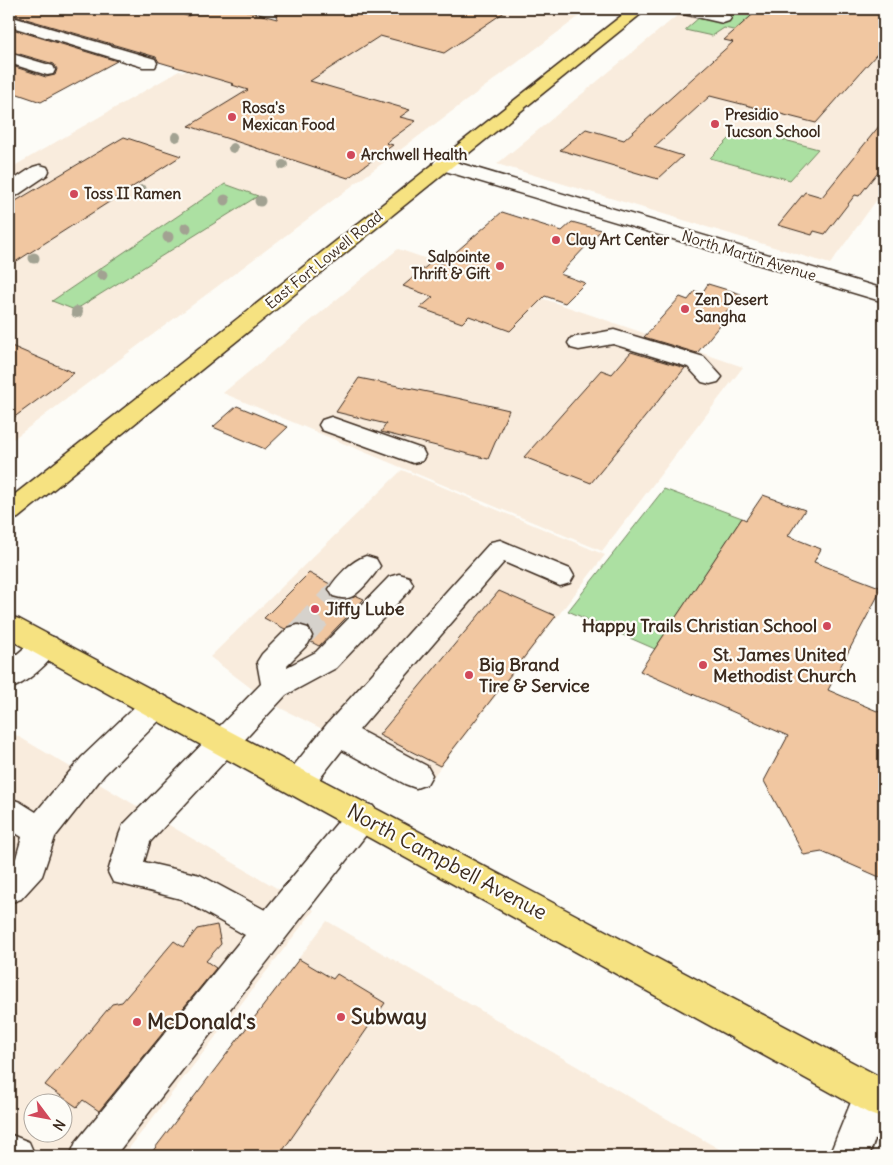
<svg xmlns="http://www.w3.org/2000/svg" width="893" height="1165" font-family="Delius,sans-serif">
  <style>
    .built { fill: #f9ecdd; fill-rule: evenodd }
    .green { fill: #ace0a2; stroke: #748560 }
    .building { fill: #f1c7a1; stroke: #3b2a1e }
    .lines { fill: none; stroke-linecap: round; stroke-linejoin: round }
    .minor-tunnel { stroke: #d6d2cc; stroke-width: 28; stroke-dasharray: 28 14; stroke-linecap: butt }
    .minor-casing { stroke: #3b2a1e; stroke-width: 3 }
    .major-casing { stroke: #3b2a1e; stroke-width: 3 }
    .minor { fill: #fdfcf7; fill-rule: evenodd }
    .major { fill: #f6e281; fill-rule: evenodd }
    .tree { fill: #a2a292 }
    .poi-dot { fill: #d1495b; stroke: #fdfcf7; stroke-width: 2 }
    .labels { text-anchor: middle; stroke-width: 4.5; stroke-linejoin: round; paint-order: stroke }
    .far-poi-label { font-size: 15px; font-weight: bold; fill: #3b2a1e; stroke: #fdfcf7; text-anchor: start }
    .far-street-label { font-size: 15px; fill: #3b2a1e; stroke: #fdfcf7 }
    .poi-label { font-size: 18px; font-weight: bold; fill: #3b2a1e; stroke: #fdfcf7; text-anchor: start }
    .near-street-label { font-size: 21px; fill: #3b2a1e; stroke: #fdfcf7 }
    .near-poi-label { font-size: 21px; font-weight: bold; fill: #3b2a1e; stroke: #fdfcf7; text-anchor: start }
  </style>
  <rect width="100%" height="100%" fill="#fdfcf7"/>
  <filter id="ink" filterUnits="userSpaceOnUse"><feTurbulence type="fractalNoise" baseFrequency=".02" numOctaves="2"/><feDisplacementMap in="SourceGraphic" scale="10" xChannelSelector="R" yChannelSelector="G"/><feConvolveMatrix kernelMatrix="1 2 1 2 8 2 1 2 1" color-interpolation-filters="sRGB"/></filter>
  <g filter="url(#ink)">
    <path class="built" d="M294,9H589L9,442V169L179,71L184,72Z
      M685,9H772L884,34V190L830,264L497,164Z
      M398,249L743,367L602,551L223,393Z
      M402,470L605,555L429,782L272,704L210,657Z
      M9,731L314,910L123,1156H9ZM32,1102H62V1132H32Z
      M327,921L731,1156H149Z"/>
    <path class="green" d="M709,9H770L835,23L738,31L724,28L712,36L685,30Z
      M740,128L818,149L790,180L710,158Z
      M225,184L258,196L75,310L52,301Z
      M664,489L742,518L655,649L568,611Z"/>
    <path class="building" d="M9,9H164L188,16L201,9H240L277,19L278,9H509L444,53L380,36L310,81L410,110L400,117L416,121L386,143L393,145L348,178L189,126L248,90L232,85L234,84L159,62L156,57L9,14Z
      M759,9H884V46L816,123L710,96L654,147L683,156L658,179L560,150L586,129L624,140L733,42L724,40Z
      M9,28L117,61L41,102L9,91V65L46,77L55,75L57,69L54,64L9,51Z
      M884,120V164L859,196L855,195L825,234L814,231L812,235L778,225L805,192L822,197Z
      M124,137L181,156L9,266V205Z
      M502,212L562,231L572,222L601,230L560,274L585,283L565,303L545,296L510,331L469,316L462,323L420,308L433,297L403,286L433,261L442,264Z
      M708,284L741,294L725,313L729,314L697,353L644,337L680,297L688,300L695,291L702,293Z
      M9,345L74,373L9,421Z
      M631,352L685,368L591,483L524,457L601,370L612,374Z
      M359,378L457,398L509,410L488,459L381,432L386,424L336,412Z
      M237,406L288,427L265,449L213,427Z
      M763,495L805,510L788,536L821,549L814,562L882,588L828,690L884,714V879L822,852L804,855L764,781L788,736L640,671L742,518L746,520Z
      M309,573L330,584L327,590L332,598L346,600L357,596L364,599L319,646L311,642L314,635L309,626L297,623L285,629L264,618Z
      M499,591L556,616L440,766L379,735Z
      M217,925L221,944L206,961L216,968L99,1111L83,1100L77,1107L45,1085L112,1004L122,1002L174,941L183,947L197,929Z
      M299,959L333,979L337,974L385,1003L279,1156H149Z"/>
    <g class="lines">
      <path class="minor-tunnel" d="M298,636L343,589"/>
      <g class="minor-casing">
        <path id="minor" d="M672,9H701L729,15L731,18L729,21L723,23L675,12Z
          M9,16L155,59L157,63L155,67H143L9,26Z
          M9,53L53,66L55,70L53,74L47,75L9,63Z
          M442,158L884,289V302L435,168L433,164L435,160Z
          M40,165L47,167L49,171L47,175L16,196L9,198V183L33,167Z
          M614,330L704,357L722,377L718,382L710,384L702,382L688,367L613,344L579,350L571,348L568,343L571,338Z
          M331,417L422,449L425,455L422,461L413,463L322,430L319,425L322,420Z
          M500,540L570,569L574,576L570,583L560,586L504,562L359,730L427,766L432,775L427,784L416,788L405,784L342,750L310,791L299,795L288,791L283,782L288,773L327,724L491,542Z
          M366,556L376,559L380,566C374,576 362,590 353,596C346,600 340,598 333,596L329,589C337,576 351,561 366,556Z
          M399,574L409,577L413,584L409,591L336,668L286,695L150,842L144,862L200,875L265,910L351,806L362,802L373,806L378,816L373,826L115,1156H70L76,1142L245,935L181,899L113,882L108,872L119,835L123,825L261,684L257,662L262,654L288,628L298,625L308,628L312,636L308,644L287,665V667L316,652L389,577Z
          M46,635L56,638L60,646C52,661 25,685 9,689V661L36,638Z
          M156,693L167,697L171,705L167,713L104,775L55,837L42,876L21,899L9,903V865L16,858L22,837L9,829V798L20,802L36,812L82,757L145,697Z
          M873,1074L884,1079V1114L869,1156H829L860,1080Z
          M9,1134L29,1142L35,1156H9Z"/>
      </g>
      <g class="major-casing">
        <path id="major" d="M630,9H647L18,518L9,521V499Z
          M9,616L19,619L884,1079V1119L870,1114L9,639Z"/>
      </g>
      <use href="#minor" class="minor"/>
      <use href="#major" class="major"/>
    </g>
    <g class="tree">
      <circle cx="176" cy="137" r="5"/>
      <circle cx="233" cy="148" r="5"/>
      <circle cx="283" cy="165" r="5"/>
      <circle cx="142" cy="190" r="5"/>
      <circle cx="225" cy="200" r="5.5"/>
      <circle cx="260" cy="201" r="5.5"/>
      <circle cx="186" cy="228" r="5.5"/>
      <circle cx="168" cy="237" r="5.5"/>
      <circle cx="34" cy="258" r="5.5"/>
      <circle cx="102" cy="275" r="5.5"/>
      <circle cx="77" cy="312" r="6"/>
    </g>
  </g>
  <g class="poi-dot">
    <circle cx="232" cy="117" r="5"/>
    <circle cx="715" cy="124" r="5"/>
    <circle cx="351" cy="155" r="5"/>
    <circle cx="74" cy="194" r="5"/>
    <circle cx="556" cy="240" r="5"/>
    <circle cx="500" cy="266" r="5"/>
    <circle cx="685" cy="309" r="5"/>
    <circle cx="315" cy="609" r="5"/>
    <circle cx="827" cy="626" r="5"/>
    <circle cx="703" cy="665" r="5"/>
    <circle cx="469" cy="675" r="5"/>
    <circle cx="341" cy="1017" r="5"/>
    <circle cx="137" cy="1022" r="5"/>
  </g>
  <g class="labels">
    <g class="far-poi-label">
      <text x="242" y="113">Rosa's<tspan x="242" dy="17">Mexican Food</tspan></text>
      <text x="725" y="120">Presidio<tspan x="725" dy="17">Tucson School</tspan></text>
      <text x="361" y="160">Archwell Health</text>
      <text x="84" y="199">Toss II Ramen</text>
      <text x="566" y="245">Clay Art Center</text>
      <text x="490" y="262" text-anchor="end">Salpointe<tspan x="490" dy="17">Thrift &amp; Gift</tspan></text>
      <text x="695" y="305">Zen Desert<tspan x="695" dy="17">Sangha</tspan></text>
    </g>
    <g class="far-street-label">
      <text transform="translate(749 256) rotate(17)" y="5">North Martin Avenue</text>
      <text transform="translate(324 260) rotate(-39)" y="5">East Fort Lowell Road</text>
    </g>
    <g class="poi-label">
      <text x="325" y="615">Jiffy Lube</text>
      <text x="817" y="632" text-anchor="end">Happy Trails Christian School</text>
      <text x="713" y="661">St. James United<tspan x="713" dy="21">Methodist Church</tspan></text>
      <text x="479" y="671">Big Brand<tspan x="479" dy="21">Tire &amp; Service</tspan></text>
    </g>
    <g class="near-street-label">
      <text transform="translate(447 862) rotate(28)" y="7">North Campbell Avenue</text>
    </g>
    <g class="near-poi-label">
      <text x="351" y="1024">Subway</text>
      <text x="147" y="1029">McDonald's</text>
    </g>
  </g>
  <rect width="893" height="1165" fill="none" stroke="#fdfcf7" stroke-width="30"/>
  <rect x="15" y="15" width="863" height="1135" fill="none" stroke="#3b2a1e" stroke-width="2" filter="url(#ink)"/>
  <g transform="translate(48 1118) rotate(122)"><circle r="24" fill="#fdfcf7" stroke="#afa8a0"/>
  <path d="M0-4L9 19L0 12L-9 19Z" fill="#d1495b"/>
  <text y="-8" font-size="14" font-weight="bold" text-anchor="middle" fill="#3b2a1e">N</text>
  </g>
</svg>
